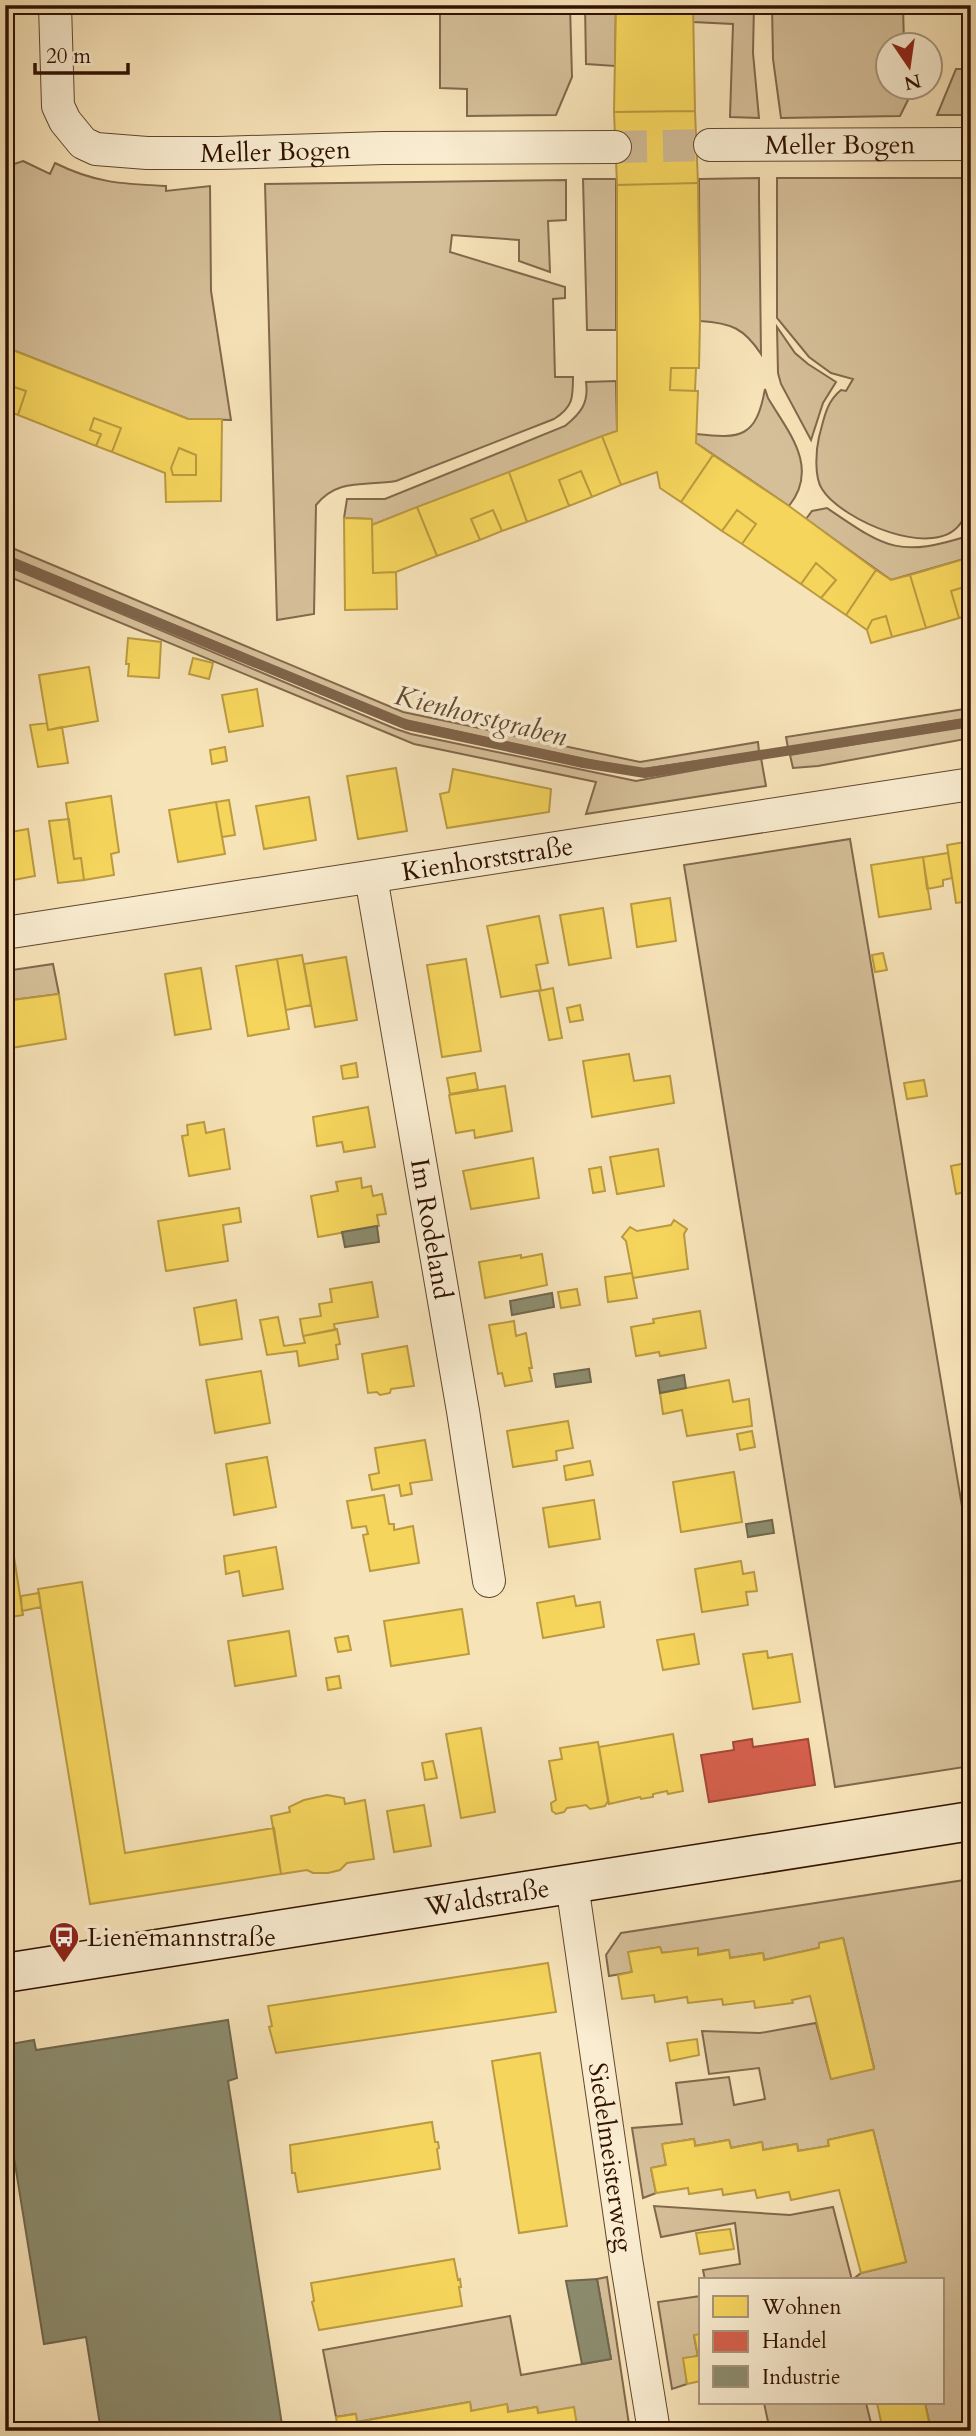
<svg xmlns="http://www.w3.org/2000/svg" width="976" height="2436" font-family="Cardo,serif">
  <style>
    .green { fill: #d5bf99; stroke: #82684c; stroke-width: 2 }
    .homes { fill: #f6d55c; stroke: #bb9a40; stroke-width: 2 }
    .shops { fill: #d6604d; stroke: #a44836; stroke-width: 2 }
    .industry { fill: #8c8c6e; stroke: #70674d; stroke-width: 2 }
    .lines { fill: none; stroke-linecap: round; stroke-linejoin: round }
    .stream { stroke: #7f6449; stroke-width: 10 }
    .street-tunnel { stroke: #cfb993; stroke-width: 32; stroke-dasharray: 32 16; stroke-linecap: butt }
    .street-casing { stroke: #62462e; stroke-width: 34 }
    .secondary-casing { stroke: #301100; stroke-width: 41 }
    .street { stroke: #faedd1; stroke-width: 32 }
    .secondary { stroke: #faedd1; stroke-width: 38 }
    .labels { text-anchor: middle; stroke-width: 7; stroke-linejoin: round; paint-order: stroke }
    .street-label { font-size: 26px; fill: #301100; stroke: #faedd1 }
    .poi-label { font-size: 26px; fill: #301100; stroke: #faedd1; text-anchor: start }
    .water-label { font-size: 28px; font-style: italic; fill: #644930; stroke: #faedd1 }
  </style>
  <rect width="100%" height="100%" fill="#f7e3b8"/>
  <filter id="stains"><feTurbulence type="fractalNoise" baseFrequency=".00286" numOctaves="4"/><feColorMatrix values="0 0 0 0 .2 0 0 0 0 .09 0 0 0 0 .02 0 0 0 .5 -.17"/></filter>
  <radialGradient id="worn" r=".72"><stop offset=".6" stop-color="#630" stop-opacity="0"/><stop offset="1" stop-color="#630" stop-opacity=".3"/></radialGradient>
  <path class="green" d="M440,5H570L572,77L556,115L467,116V89L440,88Z
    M585,5H616L615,66L586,64Z
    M693,5H754L753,53L759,118L730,117L733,24L693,22Z
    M772,5H903L904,45L888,46V88H914L900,116L781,118L773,59Z
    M956,69H971V115H937Z
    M23,161L50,174L55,163C95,183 122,184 166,186V191L210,186L211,291L231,420L188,419L5,347V167Z
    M759,178V196L761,354C744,328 731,323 700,321L699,179Z
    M777,178H971V416C966,432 964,447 964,463C964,481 971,505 962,521C938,563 841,520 822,489C814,477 816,450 819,437C824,419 826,402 841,390L846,391L853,379L831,373L809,357L777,318Z
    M583,179H616V330H587Z
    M566,180V220L548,221L550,272L519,261V240L452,235L450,252L565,287V298L553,299L555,377H573C573,398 573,407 554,419L396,481C364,486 338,478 316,505L314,614L277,620L265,184Z
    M777,327L795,353L808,364L836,382L823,403L811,440L781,384L778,373Z
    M616,381L617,431L372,525L371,519L344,518L347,499H385L565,426C581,413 589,403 586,382Z
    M765,389L768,398C788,432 820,467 789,506L696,443V434C741,439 756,438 765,389Z
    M827,508C887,549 899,558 971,535V557L891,580L806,519L812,511Z
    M5,545L403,712L640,762L758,742L759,752L636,770L401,719L5,555Z
    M5,565L396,729L411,734L636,781L761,758L766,786L586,814L596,782L414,744L5,575Z
    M971,708V718L788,748L786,737Z
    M971,725V738L818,766L793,768L790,755Z
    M850,839L971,1560V1766L835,1787L684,865Z
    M53,964L59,994L5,1001V971Z
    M971,1879V2431H931L925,2403H943V2280H705L703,2270L740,2264L735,2223L661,2237L654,2206L790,2215L833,2207L852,2280L861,2273L906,2262L873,2130L828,2140L829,2146L798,2151L797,2144L763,2150L762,2142L731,2148L729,2140L695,2146L694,2139L663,2144L666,2165L651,2168L656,2193L643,2198L632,2128L682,2124L676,2083L729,2077L734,2105L765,2099L759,2068L709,2074L702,2031L760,2033L816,2023L831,2079L874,2068L843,1938L819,1943V1948L764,1960L763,1953L730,1958L728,1950L698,1955V1949L662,1953L660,1947L629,1952L632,1972L609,1976L606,1955L621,1933Z
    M607,2277L630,2431H578L538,2413L537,2407L508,2412L507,2405L471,2411L470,2402L357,2422L355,2414L336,2417L323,2350L510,2316L521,2375L611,2359L597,2279Z
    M701,2296V2334L694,2336L698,2356L684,2359L687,2384L672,2389L658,2302Z
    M764,2403H866L873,2431H770Z"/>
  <path class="homes" d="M616,5H693L695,111L614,112Z
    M695,111L698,183L617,185L614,112Z
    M698,183L700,321L699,368H671L670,390L698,391L696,443L713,455L681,502L660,488L657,472L621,485L602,436L617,431V185Z
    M5,347L188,419H222L221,501L166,502L165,473L112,452L121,428L94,418L90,430L101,434L96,446L18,415L26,391L5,384Z
    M671,368H696L695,391L670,390Z
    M5,384L26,391L18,415L5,410Z
    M94,418L121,428L112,452L96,446L101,434L90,430Z
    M602,436L621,485L592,497L581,471L559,480L569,506L527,522L509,472Z
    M179,448L196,455V475H173L171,468Z
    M713,455L789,506L876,570L846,615L821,598L836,580L816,563L801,584L742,544L756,524L737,510L722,531L681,502Z
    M581,471L592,497L569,506L559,480Z
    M509,472L527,522L502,531L493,510L471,519L480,540L437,556L417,507Z
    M417,507L437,556L396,572L373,573L372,525Z
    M493,510L502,531L480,540L471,519Z
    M737,510L756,524L742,544L722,531Z
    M344,518L372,519L373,573L396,572L397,609L345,610Z
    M971,557V585L951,591L959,618L926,628L910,575Z
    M816,563L836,580L821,598L801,584Z
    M876,570L891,580L910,575L926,628L892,637L886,616L872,620L867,630L846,615Z
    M971,585V615L959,618L951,591Z
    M886,616L892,637L871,643L867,630L872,620Z
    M128,638L161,642L159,678L128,676L129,664H126Z
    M193,658L213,663L209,679L189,674Z
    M89,667L98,721L48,730L39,675Z
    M257,689L263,726L229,732L222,695Z
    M47,723L48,730L62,727L68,763L38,767L30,725Z
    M225,747L227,761L212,764L210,750Z
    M396,768L407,831L358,839L347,776Z
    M453,769L551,789L549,812L447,828L440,794L449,792Z
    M111,796L119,852L111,854L114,875L84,880L81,858L74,859L66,803Z
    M309,797L316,840L264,849L256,806Z
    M229,800L235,835L222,837L216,802Z
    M216,802L225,854L178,862L169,810Z
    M69,819L74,859L81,858L84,880L58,883L49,821Z
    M28,829L35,876L8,881V883L5,884V833Z
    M971,841V901L956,903L947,845Z
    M948,853L952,878L943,880V886L927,889L923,857Z
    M923,857L931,909L879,917L871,865Z
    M670,898L676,941L637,947L631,904Z
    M603,908L611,958L569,965L560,915Z
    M539,916L548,963L536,965L541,990L501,997L487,926Z
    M883,953L887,970L875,972L872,955Z
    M302,955L311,1005L286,1010L277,959Z
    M346,957L357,1020L315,1027L304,964Z
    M277,959L289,1029L248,1036L236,966Z
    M466,959L481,1051L442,1057L427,965Z
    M201,968L211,1029L175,1035L165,974Z
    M553,988L562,1038L549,1040L539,991Z
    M59,994L66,1039L5,1049V1001Z
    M580,1005L583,1020L570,1022L567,1008Z
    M629,1054L634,1081L670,1076L674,1103L592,1117L583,1061Z
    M356,1063L358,1077L343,1079L341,1066Z
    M475,1073L478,1089L450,1094L447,1078Z
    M924,1080L927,1096L907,1099L904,1083Z
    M505,1086L512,1131L475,1138L474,1130L456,1133L449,1095Z
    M368,1107L375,1147L344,1152L342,1142L317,1146L313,1117Z
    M204,1122L206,1133L224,1129L230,1169L189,1176L182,1136L188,1135L187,1125Z
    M658,1149L664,1186L617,1194L610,1157Z
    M533,1158L539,1198L471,1209L463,1171Z
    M971,1162V1195L970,1191L956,1194L951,1166Z
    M601,1167L605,1191L593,1193L589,1169Z
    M361,1178L362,1188L371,1186L373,1196L382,1194L386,1214L377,1215L379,1226L318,1237L311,1196L338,1191L336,1182Z
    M239,1208L241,1222L223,1225L228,1261L166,1271L158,1221Z
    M674,1220L687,1229L684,1234L688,1269L633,1278L626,1241L622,1237L630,1227L637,1231L671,1225Z
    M542,1254L547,1285L485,1298L479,1262L521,1255V1258Z
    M632,1273L637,1298L608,1302L605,1277Z
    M372,1282L378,1317L334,1324L335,1330L303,1336L300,1319L321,1316L319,1304L332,1302L330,1289Z
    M577,1289L580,1305L561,1308L558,1292Z
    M236,1300L242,1339L200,1345L194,1308Z
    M700,1311L706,1348L660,1356L659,1352L636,1356L631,1327L654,1323L653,1319Z
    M278,1317L284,1346L305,1343L303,1336L337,1329L340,1344L336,1345L338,1359L299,1366L297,1351L267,1355L260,1320Z
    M514,1321L516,1336L526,1333L532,1368H529L532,1381L505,1386L502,1373L498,1374L489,1325Z
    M407,1346L414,1386L391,1389L390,1393L380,1395L377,1392L368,1393L362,1354Z
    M261,1371L270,1423L215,1433L206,1380Z
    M729,1380L733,1402L749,1399L752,1426L687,1436L682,1410L663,1414L660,1393Z
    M568,1421L573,1448L556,1451L557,1460L513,1467L507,1431Z
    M752,1431L755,1447L740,1450L737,1434Z
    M425,1440L432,1480L410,1483L412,1494L401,1496L399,1485L372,1490L369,1475L379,1473L375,1448Z
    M267,1457L276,1507L234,1515L226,1464Z
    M590,1461L593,1475L566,1480L564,1466Z
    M734,1472L742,1522L681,1532L673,1482Z
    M384,1495L389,1524H394V1530L413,1526L419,1563L370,1571L363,1535L368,1534L366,1526L352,1528L347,1501Z
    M5,1499L23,1615L5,1618Z
    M594,1500L600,1539L549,1547L543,1508Z
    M276,1547L283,1589L243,1596L239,1571L226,1574L224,1556Z
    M741,1561L743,1574L754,1572L757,1591L746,1592L748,1605L702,1612L695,1569Z
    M82,1582L125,1853L274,1828L281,1874L90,1904L38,1589Z
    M39,1593L41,1607L22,1611L21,1596Z
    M574,1596L576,1606L600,1602L604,1627L543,1638L537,1603Z
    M462,1609L469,1654L391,1666L384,1621Z
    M289,1631L296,1676L235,1686L228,1641Z
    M694,1634L699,1664L663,1670L657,1640Z
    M348,1636L351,1650L338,1652L335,1638Z
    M767,1651L768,1658L792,1654L800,1702L753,1709L743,1654Z
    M339,1676L341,1688L328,1690L326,1678Z
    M481,1728L495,1812L461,1818L446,1734Z
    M673,1734L683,1791L668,1794L667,1791L653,1794V1797L641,1799L640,1797L609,1804L599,1747Z
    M598,1742L608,1801L605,1806L590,1809L586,1805L567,1808L564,1812L556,1814L552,1811L551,1803L556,1800L549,1761L562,1759L560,1748Z
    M433,1761L437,1778L425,1780L422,1763Z
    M327,1795L344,1798L345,1804L365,1800L374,1859L347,1863L340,1870L328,1873H313L307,1870L281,1874L271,1816L290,1812L289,1807L304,1800Z
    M424,1805L431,1846L394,1852L387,1811Z
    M843,1938L874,2069L831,2079L810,1996L792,2000L793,2003L755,2008L754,2001L723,2005L722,1999L688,2003L687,1997L655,2002L654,1995L622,1999L618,1975L632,1972L628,1952L660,1947L662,1953L698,1948V1955L729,1950L730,1958L763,1953L764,1960L819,1948V1943Z
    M548,1963L556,2012L276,2053L269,2027L272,2026L268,2006Z
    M697,2039L699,2055L670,2061L667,2043Z
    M540,2053L567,2226L519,2233L492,2061Z
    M432,2122L435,2142H438L439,2148L437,2149L440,2169L298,2192L295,2173H292L290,2145Z
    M873,2130L906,2262L861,2273L839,2190L791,2200L789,2192L757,2198L755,2190L723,2195L722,2189L689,2194L688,2188L656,2193L651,2168L666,2165L662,2144L694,2139L695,2146L729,2140L731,2148L762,2142L763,2150L797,2144L798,2151L829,2146L828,2140Z
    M730,2229L734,2249L700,2254L696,2233Z
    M454,2259L458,2280L460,2279L461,2287H459L462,2306L319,2330L312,2302L314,2301L311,2283Z
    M701,2334V2381L687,2384L683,2358L698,2356L694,2335Z
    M470,2402L471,2411L507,2404L508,2412L537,2407L538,2413L574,2407L578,2431H338L336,2417L356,2414L357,2422Z
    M877,2403H925L931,2431H883Z
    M761,2422L762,2431H733L732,2426Z"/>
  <path class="shops" d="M752,1739L753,1747L808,1739L815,1785L709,1802L701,1755L734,1750L733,1742Z"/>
  <path class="industry" d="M377,1226L379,1242L345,1247L342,1232Z
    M552,1293L554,1307L512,1315L510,1301Z
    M589,1369L591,1382L556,1387L554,1374Z
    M684,1375L686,1388L660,1393L658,1380Z
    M772,1520L774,1533L748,1537L746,1524Z
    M228,2020L237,2078L228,2081L283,2431H101L86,2337L44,2344L5,2102V2045L34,2040L36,2050Z
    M597,2279L611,2359L582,2364L566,2281Z
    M5,2307L12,2349L5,2350Z"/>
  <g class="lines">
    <path class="stream" d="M5,560L407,725L583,763L645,773L971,722"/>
    <path class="street-tunnel" d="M615,147L710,145"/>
    <g class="street-casing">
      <g id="street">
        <path id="s1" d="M55,5L58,106L65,121L83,143L96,149L147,153H219L383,148L615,147"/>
        <path id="s2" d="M710,145L971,144"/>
        <path id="s3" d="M371,877L463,1411L489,1581"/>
        <path id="s4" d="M5,933L971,784"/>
        <path id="s5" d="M572,1884L626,2259L654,2431"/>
      </g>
    </g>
    <g class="secondary-casing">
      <g id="secondary">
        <path id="s6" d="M5,1973L971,1821"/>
      </g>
    </g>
    <use href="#street" class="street"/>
    <use href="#secondary" class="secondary"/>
  </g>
  <defs>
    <g id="bus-pin" transform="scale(1.575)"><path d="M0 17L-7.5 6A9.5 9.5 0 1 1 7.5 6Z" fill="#8f2418" stroke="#faedd1"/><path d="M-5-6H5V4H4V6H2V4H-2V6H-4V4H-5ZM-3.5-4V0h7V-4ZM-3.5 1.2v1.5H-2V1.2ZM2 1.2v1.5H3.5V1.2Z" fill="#fff"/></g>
  </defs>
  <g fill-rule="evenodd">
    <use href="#bus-pin" x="64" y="1937"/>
  </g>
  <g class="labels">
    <g class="street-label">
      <text dy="9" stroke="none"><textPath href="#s2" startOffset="130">Meller Bogen</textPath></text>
      <text dy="9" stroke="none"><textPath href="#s1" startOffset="340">Meller Bogen</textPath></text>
      <text dy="9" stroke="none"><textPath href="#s4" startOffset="488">Kienhorststraße</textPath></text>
      <text dy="9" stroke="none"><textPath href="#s3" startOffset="357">Im Rodeland</textPath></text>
      <text dy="9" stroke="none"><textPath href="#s6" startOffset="488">Waldstraße</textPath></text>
      <text dy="9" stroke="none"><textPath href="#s5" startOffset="276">Siedelmeisterweg</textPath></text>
    </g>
    <g class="poi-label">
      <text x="87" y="1946">Lienemannstraße</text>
    </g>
    <g class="water-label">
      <text transform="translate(481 715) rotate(14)" y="10">Kienhorstgraben</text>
    </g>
  </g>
  <rect width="976" height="2436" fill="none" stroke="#f7e3b8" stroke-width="28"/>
  <rect x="7" y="7" width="962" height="2422" fill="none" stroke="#301100" stroke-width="3.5"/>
  <rect x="14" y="14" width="948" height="2408" fill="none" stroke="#301100" stroke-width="2"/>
  <rect x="699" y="2278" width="245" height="126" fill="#faedd1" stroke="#a9957d" stroke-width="2"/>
  <rect x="713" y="2296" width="35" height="21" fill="#f6d55c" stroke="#a9957d" stroke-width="2"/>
  <text x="762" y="2314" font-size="21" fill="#301100">Wohnen</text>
  <rect x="713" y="2331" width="35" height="21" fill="#d6604d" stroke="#a9957d" stroke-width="2"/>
  <text x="762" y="2348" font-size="21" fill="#301100">Handel</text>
  <rect x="713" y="2366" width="35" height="21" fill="#8c8c6e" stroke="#a9957d" stroke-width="2"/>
  <text x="762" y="2384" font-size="21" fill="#301100">Industrie</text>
  <g transform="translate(909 66) rotate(167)"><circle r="33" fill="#faedd1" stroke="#a9957d" stroke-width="2"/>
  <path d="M0-5L12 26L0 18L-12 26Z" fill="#8f2418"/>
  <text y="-10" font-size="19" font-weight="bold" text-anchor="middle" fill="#301100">N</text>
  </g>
  <path d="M35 63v10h93v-10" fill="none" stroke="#301100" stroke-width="3.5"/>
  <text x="46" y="63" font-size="21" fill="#301100" stroke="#faedd1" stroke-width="5" paint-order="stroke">20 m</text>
  <rect width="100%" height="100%" filter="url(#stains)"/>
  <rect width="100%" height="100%" fill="url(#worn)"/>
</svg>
